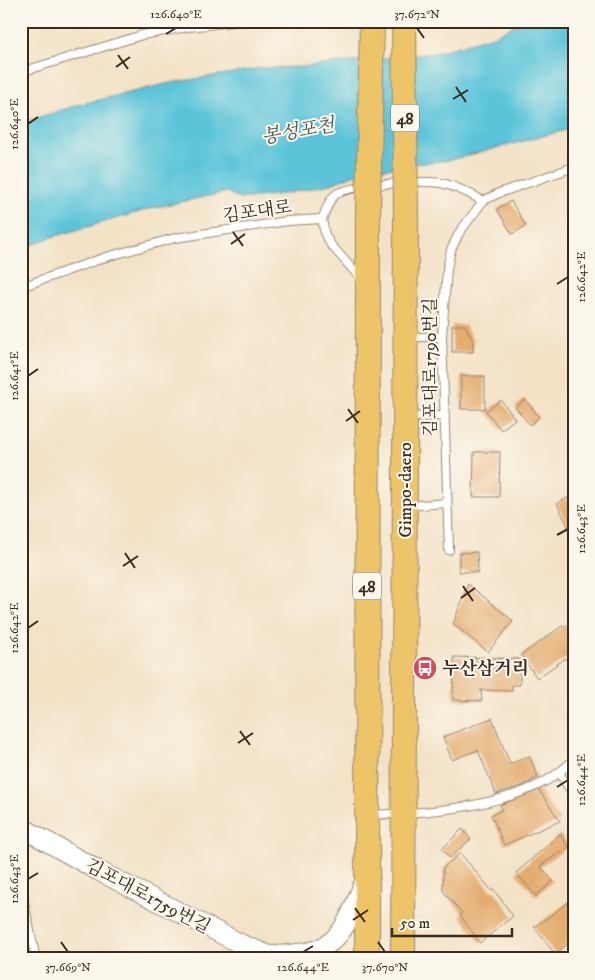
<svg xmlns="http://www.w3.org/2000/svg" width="595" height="980" font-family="'IM FELL DW Pica','Noto Serif KR',serif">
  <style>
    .water { fill: #5cc4d9; stroke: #4c777c }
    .building { fill: #e4ac6e }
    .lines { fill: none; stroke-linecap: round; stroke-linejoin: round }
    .service-casing { stroke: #978672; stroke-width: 10 }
    .tertiary-casing { stroke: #978672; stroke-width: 21 }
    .primary-casing { stroke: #978672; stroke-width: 26 }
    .service { stroke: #fff; stroke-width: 8 }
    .tertiary { stroke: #fff; stroke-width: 19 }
    .primary { stroke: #eec469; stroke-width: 24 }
    .primary-bridge-casing { stroke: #978672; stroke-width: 26; stroke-linecap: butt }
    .primary-bridge { stroke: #eec469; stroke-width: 24 }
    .ticks { fill: none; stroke: #3b2a1e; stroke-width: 2 }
    .labels { text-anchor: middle; stroke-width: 4; stroke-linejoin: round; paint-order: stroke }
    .shield { fill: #fbf7ec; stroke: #75685c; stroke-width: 1 }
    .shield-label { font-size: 16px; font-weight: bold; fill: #3b2a1e }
    .street-label { font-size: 18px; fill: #3b2a1e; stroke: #fbf7ec }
    .poi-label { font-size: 18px; font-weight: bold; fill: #3b2a1e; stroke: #fbf7ec; text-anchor: start }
    .water-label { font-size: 19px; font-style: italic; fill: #455856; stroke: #fbf7ec }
    .neatline { fill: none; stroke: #3b2a1e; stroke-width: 2 }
    .ticks-label { font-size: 12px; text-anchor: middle; fill: #3b2a1e }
  </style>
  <rect width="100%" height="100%" fill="#fbf7ec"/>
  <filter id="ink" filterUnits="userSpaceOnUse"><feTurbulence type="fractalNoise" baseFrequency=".02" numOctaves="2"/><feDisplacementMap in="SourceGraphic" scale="10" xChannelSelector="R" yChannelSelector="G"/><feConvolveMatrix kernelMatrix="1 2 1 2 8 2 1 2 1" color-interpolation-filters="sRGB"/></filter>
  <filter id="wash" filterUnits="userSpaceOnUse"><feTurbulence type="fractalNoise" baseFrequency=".0096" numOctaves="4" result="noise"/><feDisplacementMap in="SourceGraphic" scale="20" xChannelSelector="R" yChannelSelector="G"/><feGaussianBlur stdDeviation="1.12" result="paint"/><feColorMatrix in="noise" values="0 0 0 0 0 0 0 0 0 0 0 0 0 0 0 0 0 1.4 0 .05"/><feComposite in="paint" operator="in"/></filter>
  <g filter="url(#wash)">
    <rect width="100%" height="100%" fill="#f3e2c6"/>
    <path class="water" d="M523,21H574V128L450,160L398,166L353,175L331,184L283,194L240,199L227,192L153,208L52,237L21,249V123L77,105L170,83L262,68L302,67L435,53L493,36Z"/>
    <g id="blocks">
      <path class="building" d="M511,201L526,226L512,234L497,209Z
        M452,325H465L473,341V352H452Z
        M461,376H485V409H461Z
        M525,399L539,417L530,425L515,407Z
        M501,400L515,419L501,430L486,411Z
        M474,452H500L499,497H473Z
        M574,495V539L557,503Z
        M477,552L478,572H459V553Z
        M468,584L513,621L488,652L453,624Z
        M562,626H567L574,636V670L566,658L537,678L521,655Z
        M454,657L520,659V685H512V691L481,690L482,701L453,700Z
        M492,718L510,764L529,756L538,777L524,785L496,794L478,750L452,760L443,737Z
        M539,790L560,821L504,845L491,815L502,810L500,805Z
        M462,829L471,839L450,858L442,849Z
        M560,834L569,847L540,866L553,881L536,896L516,873Z
        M460,853L492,891L494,890L513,916L480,943L460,915L462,913L443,891V868Z
        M574,898V939L555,954L534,927Z"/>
    </g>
  </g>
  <g filter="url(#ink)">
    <use href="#blocks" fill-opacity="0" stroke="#978672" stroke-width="1"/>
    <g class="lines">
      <g class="service-casing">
        <path id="service" d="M21,72L142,35L188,27L243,21
          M322,219L325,235L331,245L363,281
          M21,287L106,257L175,238L288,221L322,219C326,211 328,201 335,195C345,185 424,180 441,183C456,186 469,193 483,201
          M408,337H442
          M408,417L445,416
          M407,506L447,503
          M449,550L442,337L447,269L451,250L459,233L483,201L499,193L574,167
          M559,773L574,795
          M369,815C424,813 497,808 546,781C556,775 565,768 574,760
          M21,888L36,959"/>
      </g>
      <g class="tertiary-casing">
        <path id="tertiary" d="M21,827L99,871L243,945L278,959
          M270,956C285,954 305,955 319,949C346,938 355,904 365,880"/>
      </g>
      <g class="primary-casing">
        <path id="primary" d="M367,959L368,213
          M403,959L406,215"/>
      </g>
      <use href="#service" class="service"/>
      <use href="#tertiary" class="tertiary"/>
      <use href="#primary" class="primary"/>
      <g class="primary-bridge-casing">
        <path id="primary-bridge" d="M404,21L406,215
          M368,213L372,21"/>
      </g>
      <use href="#primary-bridge" class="primary-bridge"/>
    </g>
  </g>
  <path class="ticks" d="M417,28L424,38M166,34L176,28M118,55L128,69M116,67L130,57M456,87L466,102M453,99L468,90M28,124L38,117M233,232L243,246M231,244L245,234M557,284L568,277M28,376L38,369M348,409L358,423M346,421L360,411M557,535L568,529M125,553L135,568M123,566L138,556M463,586L473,601M461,598L475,588M28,628L38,621M240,731L250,745M238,743L253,733M557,787L568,780M28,879L38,873M355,908L365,922M353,920L368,910M61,942L68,952M378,942L385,952M303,952L313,946"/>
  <defs>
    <g id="bus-disc" transform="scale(1.25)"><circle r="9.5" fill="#d1495b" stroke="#fbf7ec"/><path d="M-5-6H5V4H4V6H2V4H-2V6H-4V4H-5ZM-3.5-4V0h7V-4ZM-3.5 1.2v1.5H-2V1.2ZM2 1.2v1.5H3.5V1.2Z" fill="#fff"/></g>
  </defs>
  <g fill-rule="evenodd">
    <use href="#bus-disc" x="425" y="668"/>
  </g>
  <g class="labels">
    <g class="shield">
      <rect x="391" y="104.5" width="28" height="27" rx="4"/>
      <rect x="353" y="572.5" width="28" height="27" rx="4"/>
    </g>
    <g class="shield-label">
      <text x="405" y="124">48</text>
      <text x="367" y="592">48</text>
    </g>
    <g class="street-label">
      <text transform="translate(257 211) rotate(-8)" y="6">김포대로</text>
      <text transform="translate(430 367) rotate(-90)" y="6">김포대로1790번길</text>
      <text transform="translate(405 490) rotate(-90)" y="6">Gimpo-daero</text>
      <text transform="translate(148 896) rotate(28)" y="6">김포대로1759번길</text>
    </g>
    <g class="poi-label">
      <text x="442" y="674">누산삼거리</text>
    </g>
    <g class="water-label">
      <text transform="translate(298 130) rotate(-10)" y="7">봉성포천</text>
    </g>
  </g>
  <rect width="595" height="980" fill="none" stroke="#fbf7ec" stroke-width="55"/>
  <path d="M392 928v8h120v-8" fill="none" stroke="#3b2a1e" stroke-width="2.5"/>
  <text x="400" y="928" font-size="15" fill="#3b2a1e" stroke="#fbf7ec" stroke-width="4" paint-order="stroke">50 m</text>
  <rect x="28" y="28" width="540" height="924" class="neatline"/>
  <g class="ticks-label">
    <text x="176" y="18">126.640°E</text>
    <text x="417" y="18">37.672°N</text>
    <text transform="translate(14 124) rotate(-90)" y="4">126.640°E</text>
    <text transform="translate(581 277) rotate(-90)" y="4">126.642°E</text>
    <text transform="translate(14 376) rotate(-90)" y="4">126.641°E</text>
    <text transform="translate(581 529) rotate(-90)" y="4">126.643°E</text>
    <text transform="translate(14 628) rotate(-90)" y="4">126.642°E</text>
    <text transform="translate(581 780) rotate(-90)" y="4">126.644°E</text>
    <text transform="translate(14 879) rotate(-90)" y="4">126.643°E</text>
    <text x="68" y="971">37.669°N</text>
    <text x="303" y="971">126.644°E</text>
    <text x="385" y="971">37.670°N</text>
  </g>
</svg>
